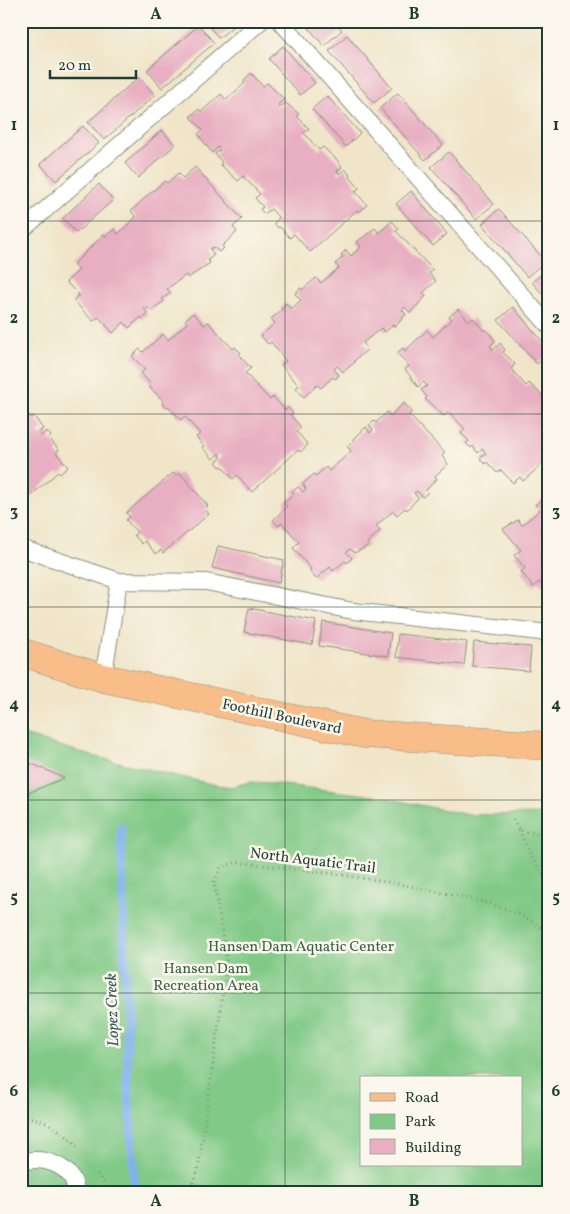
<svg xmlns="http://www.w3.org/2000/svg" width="570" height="1214" font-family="Vollkorn,serif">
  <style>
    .green { fill: #80c986; stroke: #50835d; fill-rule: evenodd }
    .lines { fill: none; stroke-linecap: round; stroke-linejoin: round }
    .stream { stroke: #81b1ec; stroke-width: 9 }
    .building { fill: #e8afc2 }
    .service-casing { stroke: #88917e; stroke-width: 18 }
    .primary-casing { stroke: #88917e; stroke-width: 29 }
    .path { stroke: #88917e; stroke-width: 3; stroke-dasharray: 1 4; stroke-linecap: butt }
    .service { stroke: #fff; stroke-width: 16 }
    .primary { stroke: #f8bd89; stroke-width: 28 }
    .grid { fill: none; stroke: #1f3d34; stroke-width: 1; stroke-opacity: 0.55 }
    .labels { text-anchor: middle; stroke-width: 5; stroke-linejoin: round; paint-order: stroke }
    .street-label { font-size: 15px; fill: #1f3d34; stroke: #fbf7ec }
    .park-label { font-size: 15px; fill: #376048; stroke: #fbf7ec }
    .water-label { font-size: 16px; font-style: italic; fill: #385a62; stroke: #fbf7ec }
    .neatline { fill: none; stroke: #1f3d34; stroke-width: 2 }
    .grid-label { font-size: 16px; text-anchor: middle; font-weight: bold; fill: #1f3d34 }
  </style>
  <rect width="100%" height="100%" fill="#fbf7ec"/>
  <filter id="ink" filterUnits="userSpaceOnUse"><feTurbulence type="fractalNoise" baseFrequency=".02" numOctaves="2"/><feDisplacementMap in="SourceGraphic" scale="10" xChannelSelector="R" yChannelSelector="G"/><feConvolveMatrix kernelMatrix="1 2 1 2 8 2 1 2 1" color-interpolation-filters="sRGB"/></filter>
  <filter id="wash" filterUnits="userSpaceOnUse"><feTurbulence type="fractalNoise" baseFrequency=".0096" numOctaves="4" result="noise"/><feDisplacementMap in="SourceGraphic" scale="20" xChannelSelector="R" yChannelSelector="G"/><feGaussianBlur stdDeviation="1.12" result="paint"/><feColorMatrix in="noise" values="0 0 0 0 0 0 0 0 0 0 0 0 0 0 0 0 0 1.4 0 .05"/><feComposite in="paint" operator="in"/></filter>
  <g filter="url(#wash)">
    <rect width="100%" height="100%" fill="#f0e5c9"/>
    <path class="green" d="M21,734L92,756L211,784L231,787L249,782L267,783L375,796L469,815L549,814V1193H21ZM361,1078H521V1165H361Z"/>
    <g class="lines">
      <path class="stream" d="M121,827L128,1080L135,1193"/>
    </g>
    <g id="blocks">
      <path class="building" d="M204,21H239L219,38Z
        M303,21H334L342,30L324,46Z
        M199,25L214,43L162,88L147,70Z
        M347,35L392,88L374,103L329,51Z
        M283,46L315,83L300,95L269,59Z
        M251,73L263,86L267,83L284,99L278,105L281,107L286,103L299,114L297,116L309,129L304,133L319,150L323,147L337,160L342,167L337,171L339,174L345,169L350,175L349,176L359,188L355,191L367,205L359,212L357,210L310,252L294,234L290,238L280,227L278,228L274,223L279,218L271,209L264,214L260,209L263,207L255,198L260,194L243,176L238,181L220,164L222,162L215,154L220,150L218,147L212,153L198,134L203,130L190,117L199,109L201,112L221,94L226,100L245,83L243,81Z
        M139,77L155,95L104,140L88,122Z
        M398,93L443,145L425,160L380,108Z
        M327,96L360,133L346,147L312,109Z
        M83,126L99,143L56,181L40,164Z
        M162,130L175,145L138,178L125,163Z
        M449,152L494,204L476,219L431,167Z
        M195,167L242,219L233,227L237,232L222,246L224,248L219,252L214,247L210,249L214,255L208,260L210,263L188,278L186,275L167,289L171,293L162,299L164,301L150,311L146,306L144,308L148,315L142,319L141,317L129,328L124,322L113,333L99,317L93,321L73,300L79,295L66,282L79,270L73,265L104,234L106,236L114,229L118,234L136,217L131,211L149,194L165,181L167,183L178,173L183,178Z
        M99,184L113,200L76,233L63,218Z
        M411,191L447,234L433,246L396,204Z
        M499,209L545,261L527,277L482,224Z
        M392,221L399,229L396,231L433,270L429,273L436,281L423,293L426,296L410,313L405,307L402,310L406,314L395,327L393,325L385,332L381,328L363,343L368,349L354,361L355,362L343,372L337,366L334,369L339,375L335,379L333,377L321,388L317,385L304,397L296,388L299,386L281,365L286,361L271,342L268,344L261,336L275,323L271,319L282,310L281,308L286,303L291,309L301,300L295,294L300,288L302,290L316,278L321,283L339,268L335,264L343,257L341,255L346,250L351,256L361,247L357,242L375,228L379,233Z
        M549,268V301L532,282Z
        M513,307L549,349V354L537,364L498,320Z
        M458,309L470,322L473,318L484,331L486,329L490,334L495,341L490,346L493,350L500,343L505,350L503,352L515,364L511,369L526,386L529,383L548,401L543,406L546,410L549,408V458L523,481L520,477L513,483L501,470L497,473L487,462L485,464L480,458L486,453L482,449L478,453L473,446L471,448L466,443L469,441L461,433L465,429L449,412L444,416L425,399L427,397L421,390L427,386L424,382L418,387L405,369L409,366L397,353L403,348L405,351L427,330L433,337L452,319L449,317Z
        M193,313L204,325L208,322L233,349L235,347L241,353L239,355L251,368L245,373L270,400L273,397L285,410L288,408L293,413L290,415L301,427L296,431L308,445L300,452L298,450L252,492L237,475L233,479L222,466L220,467L216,462L222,457L219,454L213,459L202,447L204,446L196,437L200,434L185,416L181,420L168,406L166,408L162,403L164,401L149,387L151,385L141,373L145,370L132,356L140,349L143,352L163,334L168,340L187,323L185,320Z
        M404,403L412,412L409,415L445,453L442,456L448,464L435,476L437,479L426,490L428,492L423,497L417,491L414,493L418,498L407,510L405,508L397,515L393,511L376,526L380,531L367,543L369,545L355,553L350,549L346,552L352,558L347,563L345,561L333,571L330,567L316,579L309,571L311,569L293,548L299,542L282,523L278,526L273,520L287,507L284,503L294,494L292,492L298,487L303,492L306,489L303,484L314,474L316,476L326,467L329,471L351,451L347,446L366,427L370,433L373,430L369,425L374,421L376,423L387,412L390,416Z
        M24,409L31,418L34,416L43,429L38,433L41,436L47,431L51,436L49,438L59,450L56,453L68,467L60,474L58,472L21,504V411Z
        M173,473L176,476L180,473L208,506L205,509L209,514L163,553L161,550L156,554L145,541L142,544L134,535L137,532L126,520L130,517L126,513Z
        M549,493V594L539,582L533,587L521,572L525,568L514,555L521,550L503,529L518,520L522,525L540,510L535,505Z
        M218,546L284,560L279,583L212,568Z
        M249,608L316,621L312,645L244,632Z
        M323,622L391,633L388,656L319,646Z
        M398,634L467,642L464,665L396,657Z
        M474,642L531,647L529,671L472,666Z
        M21,759L64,778L21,796Z"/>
    </g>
  </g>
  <g filter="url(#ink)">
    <use href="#blocks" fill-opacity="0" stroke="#88917e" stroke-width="1"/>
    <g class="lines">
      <g class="service-casing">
        <path id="service" d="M280,21L549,326
          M21,231L261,21
          M21,548L119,581L206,582L353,611L549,633
          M103,678L119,581
          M21,1162C43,1156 75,1165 76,1193"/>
      </g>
      <g class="primary-casing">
        <path id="primary" d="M21,652L103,678L364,734L549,746"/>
      </g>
      <path class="path" d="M513,819L519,830L549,836
        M519,830L531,858L549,882
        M21,1117C44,1116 65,1132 78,1149
        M97,1174L112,1193
        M182,1193L192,1185L198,1170L227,964L214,882L221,867L237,862C303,870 368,877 433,891C474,899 516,906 549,934"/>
      <use href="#service" class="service"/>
      <use href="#primary" class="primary"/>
    </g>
  </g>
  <path class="grid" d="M285,21V1193M21,221H549M21,414H549M21,607H549M21,800H549M21,993H549"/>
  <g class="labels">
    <g class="street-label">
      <text transform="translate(282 716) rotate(12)" y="5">Foothill Boulevard</text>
      <text transform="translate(313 860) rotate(7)" y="5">North Aquatic Trail</text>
    </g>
    <g class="park-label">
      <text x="301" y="951">Hansen Dam Aquatic Center</text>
      <text x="206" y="973">Hansen Dam<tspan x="206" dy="17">Recreation Area</tspan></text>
    </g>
    <g class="water-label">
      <text transform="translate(111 1010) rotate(-92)" y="6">Lopez Creek</text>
    </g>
  </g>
  <rect width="570" height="1214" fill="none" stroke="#fbf7ec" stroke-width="55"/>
  <rect x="360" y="1076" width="162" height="90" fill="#fbf7ec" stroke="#a3ada2"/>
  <rect x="370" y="1093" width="25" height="8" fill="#f8bd89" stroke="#a3ada2"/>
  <text x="405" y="1102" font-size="15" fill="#1f3d34">Road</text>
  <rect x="370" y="1114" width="25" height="15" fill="#80c986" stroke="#a3ada2"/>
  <text x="405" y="1126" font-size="15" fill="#1f3d34">Park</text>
  <rect x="370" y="1139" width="25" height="15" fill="#e8afc2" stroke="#a3ada2"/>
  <text x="405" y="1152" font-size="15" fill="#1f3d34">Building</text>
  <path d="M50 70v8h86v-8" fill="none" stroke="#1f3d34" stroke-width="2.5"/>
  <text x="58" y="70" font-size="15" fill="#1f3d34" stroke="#fbf7ec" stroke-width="4" paint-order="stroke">20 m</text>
  <rect x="28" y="28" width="514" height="1158" class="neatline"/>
  <g class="grid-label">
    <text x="156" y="19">A</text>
    <text x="414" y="19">B</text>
    <text x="14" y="130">1</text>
    <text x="556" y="130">1</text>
    <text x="14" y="323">2</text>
    <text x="556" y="323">2</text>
    <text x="14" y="516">3</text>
    <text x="556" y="516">3</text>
    <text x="14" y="709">4</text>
    <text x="556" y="709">4</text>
    <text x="14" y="902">5</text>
    <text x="556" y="902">5</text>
    <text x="14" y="1096">6</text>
    <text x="556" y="1096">6</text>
    <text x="156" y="1206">A</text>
    <text x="414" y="1206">B</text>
  </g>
</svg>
